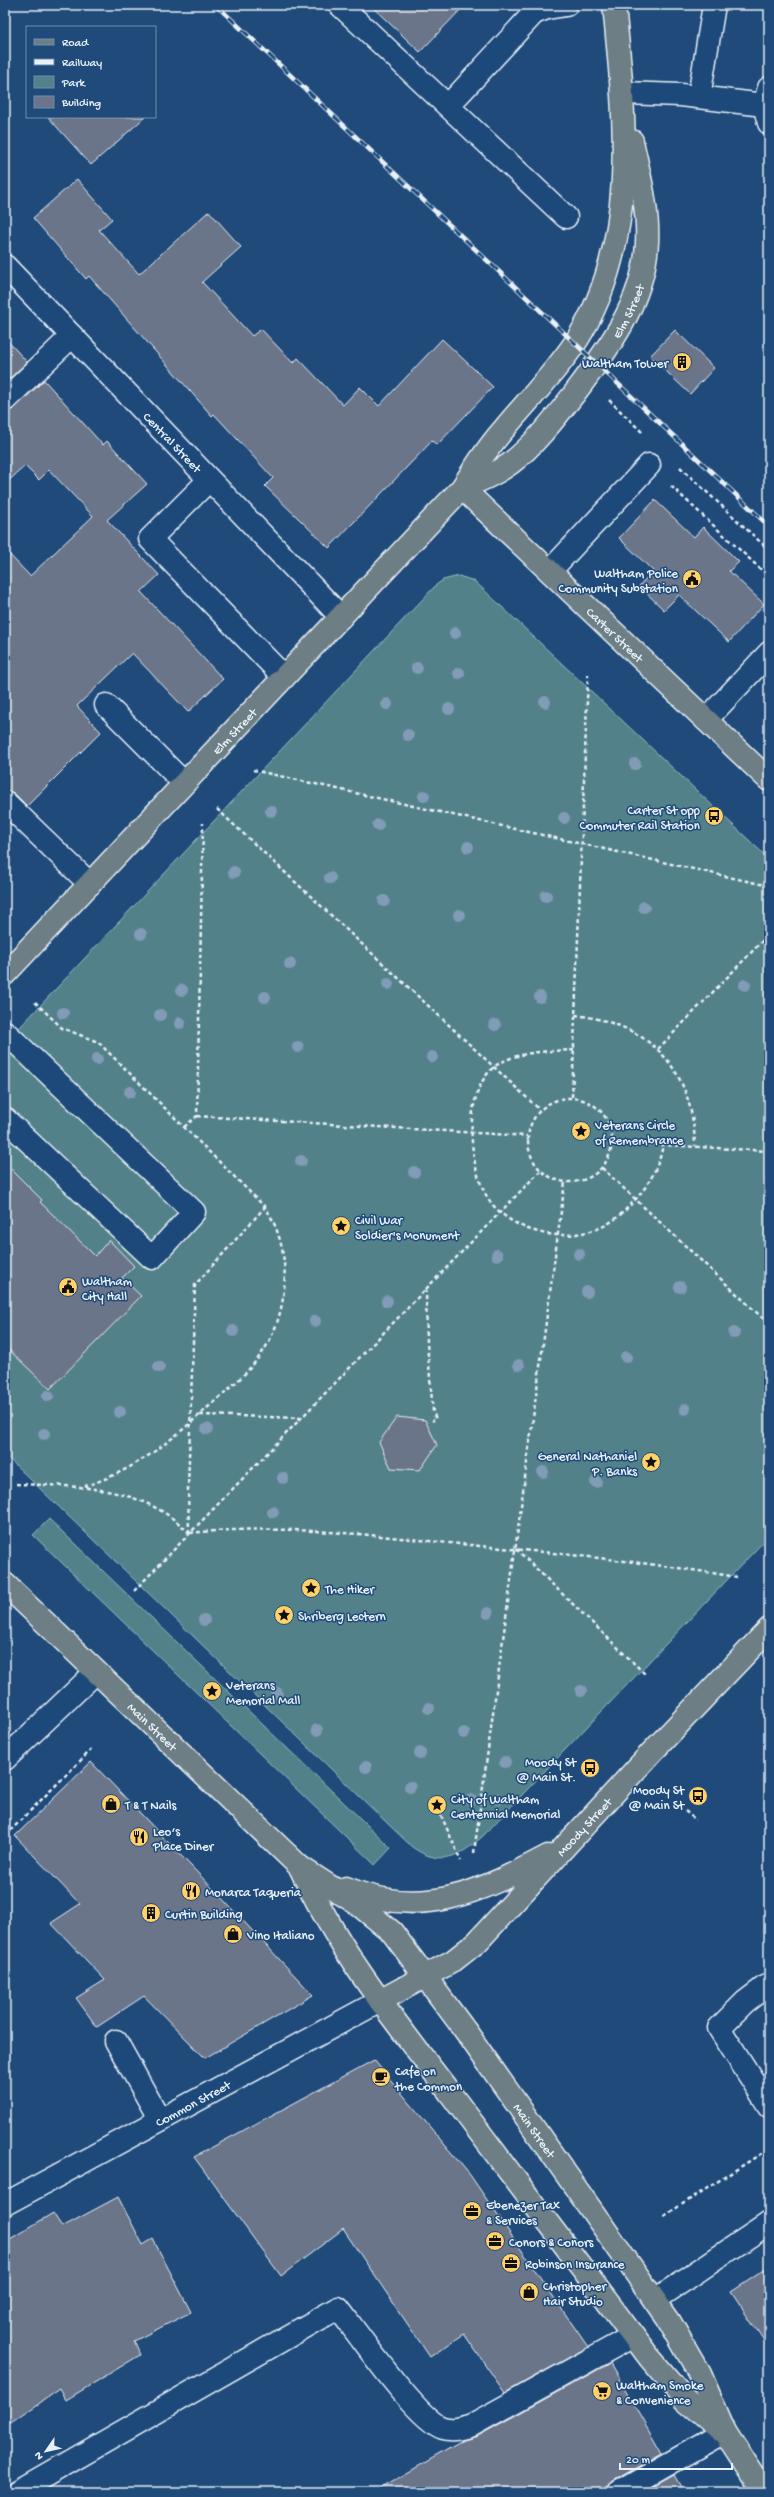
<svg xmlns="http://www.w3.org/2000/svg" width="774" height="2497" font-family="'Gochi Hand',sans-serif">
  <style>
    .green { fill: #52818a; stroke: #9db9c1 }
    .building { fill: #6b748a; stroke: #e8f1f8 }
    .lines { fill: none; stroke-linecap: round; stroke-linejoin: round }
    .minor-casing { stroke: #e8f1f8; stroke-width: 25 }
    .major-casing { stroke: #e8f1f8; stroke-width: 25 }
    .path { stroke: #e8f1f8; stroke-width: 2.5; stroke-dasharray: 4 3; stroke-linecap: butt }
    .minor { stroke: #1f4a7a; stroke-width: 22 }
    .major { stroke: #6d7e84; stroke-width: 22 }
    .rail-casing { stroke: #e8f1f8; stroke-width: 4.5 }
    .rail { stroke: #1f4a7a; stroke-width: 3; stroke-dasharray: 9; stroke-linecap: butt }
    .tree { fill: #819cb6 }
    .labels { text-anchor: middle; stroke-width: 3; stroke-linejoin: round; paint-order: stroke }
    .street-label { font-size: 13px; fill: #e8f1f8; stroke: #1f4a7a }
    .poi-label { font-size: 13px; fill: #e8f1f8; stroke: #1f4a7a; text-anchor: start }
  </style>
  <rect width="100%" height="100%" fill="#1f4a7a"/>
  <filter id="ink" filterUnits="userSpaceOnUse"><feTurbulence type="fractalNoise" baseFrequency=".025" numOctaves="2"/><feDisplacementMap in="SourceGraphic" scale="8" xChannelSelector="R" yChannelSelector="G"/><feConvolveMatrix kernelMatrix="1 2 1 2 8 2 1 2 1" color-interpolation-filters="sRGB"/></filter>
  <g filter="url(#ink)">
    <path class="green" d="M459,576L474,581L483,589L769,859V1536L483,1836C460,1857 440,1867 412,1847L5,1455V1043L436,585L443,580Z
      M49,1519L391,1848L375,1865L33,1535Z"/>
    <path class="building" d="M370,5H465L420,52Z
      M48,117H145L91,165Z
      M77,179L112,219L99,230L139,274L209,211L241,247L202,282L252,336L261,329L293,363L298,358L343,405L360,387L379,406L442,339L493,387L437,445L432,441L329,548L265,486L273,478L214,414L212,416L89,276L86,279L33,218Z
      M675,330L714,368L690,394L650,356Z
      M5,338L27,362L5,383Z
      M44,380L103,445L107,441L147,484L107,520L159,575L141,592L223,679L188,712L132,653L77,706L101,732L27,806L14,793L5,790V550L30,576L93,516L49,470L39,480L25,466L5,484V412L14,409Z
      M655,500L694,537L703,527L739,562L729,571L764,604L729,642L679,595L664,610L639,586L653,571L619,538Z
      M5,1163L42,1200L40,1202L95,1256L109,1240L134,1266L122,1278L141,1296L50,1389L5,1346Z
      M397,1417L425,1420L437,1445L420,1470L391,1468L379,1442Z
      M91,1762L216,1892L313,1995L205,2058L144,1996L97,2027L76,1998L105,1980L51,1923L80,1904L15,1836Z
      M374,2060L470,2175L588,2347L505,2393L464,2334L430,2357L343,2229L281,2276L194,2157Z
      M118,2197L143,2245L153,2239L191,2312L134,2341L140,2355L66,2400L60,2389L5,2427V2242L53,2213L62,2227Z
      M769,2267V2349L731,2292Z
      M610,2363L662,2453L613,2481L607,2492H374L464,2440L478,2436Z
      M674,2475L684,2492H644Z"/>
    <g class="lines">
      <g class="minor-casing">
        <g id="minor">
          <path d="M340,5L566,217"/>
          <path d="M769,88L764,105L769,123"/>
          <path d="M623,93L681,95L764,105"/>
          <path d="M699,97L714,5"/>
          <path d="M448,106L534,13L547,8L566,5"/>
          <path id="s1" d="M5,266L341,617"/>
          <path d="M5,400L72,336"/>
          <path d="M209,480L150,539L284,677"/>
          <path d="M550,571L649,465"/>
          <path d="M106,705L184,783"/>
          <path d="M706,720L769,653"/>
          <path d="M5,802L90,884"/>
          <path d="M5,1032L194,1212L152,1258L5,1119"/>
          <path d="M5,1759L96,1672"/>
          <path d="M769,1990L766,1986L745,2002L719,2028L769,2106"/>
          <path d="M116,2041L160,2120"/>
          <path id="s2" d="M5,2204L380,2001"/>
          <path d="M655,2300L769,2223"/>
          <path d="M17,2492L338,2308C357,2332 418,2421 443,2428C454,2431 462,2428 472,2425L633,2336"/>
          <path d="M619,2492L725,2432"/>
        </g>
      </g>
      <g class="major-casing">
        <g id="major">
          <path id="s3" d="M462,488C479,481 496,474 511,463C535,444 555,418 574,394C608,349 644,302 647,243C649,210 639,174 632,141"/>
          <path id="s4" d="M462,488L769,780"/>
          <path id="s5" d="M5,974L462,488C475,467 488,447 504,429C528,400 554,374 575,343C640,244 625,116 614,5"/>
          <path id="s6" d="M5,1584L300,1867L359,1905L392,1932L467,2033L670,2322L700,2374L725,2432L764,2492"/>
          <path d="M300,1867C338,1951 394,2020 450,2093C516,2181 583,2269 649,2357L686,2400L724,2432"/>
          <path d="M346,1888C422,1920 480,1892 548,1856"/>
          <path id="s7" d="M380,2001L453,1961L477,1942L651,1753L769,1629"/>
        </g>
      </g>
      <path class="path" d="M609,400L644,434
        M680,467L769,550
        M671,486L769,577
        M766,575L769,571
        M253,770L769,886
        M217,809L539,1109
        M35,1002L62,1028L98,1042L265,1207C294,1250 290,1316 259,1357C245,1376 225,1392 207,1408C170,1442 134,1471 85,1486
        M575,1015C651,1024 693,1069 695,1146
        M658,1049L769,934
        M574,1050C550,1051 521,1051 500,1063C460,1085 467,1173 492,1204C510,1225 538,1236 565,1235C586,1234 604,1229 620,1215C643,1194 657,1175 663,1145
        M572,1097L588,674
        M528 1140a42 42 0 1 1 84 0a42 42 0 1 1-84 0Z
        M197,1116L527,1136
        M184,1127L197,1116L203,823
        M612,1142L769,1151
        M602,1168L769,1324
        M426,1289L427,1343L433,1412L436,1419L432,1421
        M200,1415L301,1418
        M16,1484C77,1486 143,1485 189,1533
        M189,1533L188,1487L195,1285L265,1207
        M190,1533C276,1524 362,1534 449,1543C545,1552 641,1561 737,1577
        M516,1549L645,1674
        M134,1591L540,1171
        M685,1811L696,1820
        M441,1815L461,1861
        M5,1836L91,1750
        M474,1853L565,1182
        M664,2216L762,2153L769,2157"/>
      <use href="#minor" class="minor"/>
      <use href="#major" class="major"/>
      <g class="rail-casing">
        <path id="rail" d="M216,5L769,526"/>
      </g>
      <use href="#rail" class="rail"/>
    </g>
    <g class="tree">
      <circle cx="455" cy="633" r="6"/>
      <circle cx="417" cy="668" r="6"/>
      <circle cx="459" cy="673" r="6"/>
      <circle cx="545" cy="702" r="6"/>
      <circle cx="387" cy="704" r="6"/>
      <circle cx="449" cy="709" r="6"/>
      <circle cx="408" cy="735" r="6"/>
      <circle cx="635" cy="764" r="6"/>
      <circle cx="424" cy="796" r="6"/>
      <circle cx="271" cy="811" r="6"/>
      <circle cx="564" cy="818" r="6"/>
      <circle cx="378" cy="825" r="6"/>
      <circle cx="468" cy="847" r="6"/>
      <circle cx="234" cy="872" r="6"/>
      <circle cx="330" cy="878" r="6"/>
      <circle cx="546" cy="896" r="6"/>
      <circle cx="384" cy="901" r="6"/>
      <circle cx="644" cy="907" r="6"/>
      <circle cx="459" cy="915" r="6"/>
      <circle cx="141" cy="934" r="6"/>
      <circle cx="290" cy="964" r="6"/>
      <circle cx="388" cy="984" r="6"/>
      <circle cx="745" cy="985" r="6"/>
      <circle cx="182" cy="990" r="6"/>
      <circle cx="265" cy="997" r="6"/>
      <circle cx="540" cy="997" r="6"/>
      <circle cx="63" cy="1013" r="6"/>
      <circle cx="160" cy="1015" r="6"/>
      <circle cx="180" cy="1023" r="6"/>
      <circle cx="495" cy="1025" r="6"/>
      <circle cx="298" cy="1047" r="6"/>
      <circle cx="432" cy="1057" r="6"/>
      <circle cx="97" cy="1059" r="6"/>
      <circle cx="130" cy="1092" r="6"/>
      <circle cx="301" cy="1161" r="6"/>
      <circle cx="414" cy="1172" r="6"/>
      <circle cx="579" cy="1254" r="6"/>
      <circle cx="497" cy="1255" r="6"/>
      <circle cx="680" cy="1287" r="6"/>
      <circle cx="587" cy="1292" r="6"/>
      <circle cx="387" cy="1301" r="6"/>
      <circle cx="315" cy="1321" r="6"/>
      <circle cx="233" cy="1331" r="6"/>
      <circle cx="734" cy="1333" r="6"/>
      <circle cx="626" cy="1357" r="6"/>
      <circle cx="519" cy="1365" r="6"/>
      <circle cx="159" cy="1367" r="6"/>
      <circle cx="48" cy="1396" r="6"/>
      <circle cx="685" cy="1409" r="6"/>
      <circle cx="120" cy="1412" r="6"/>
      <circle cx="207" cy="1429" r="6"/>
      <circle cx="44" cy="1434" r="6"/>
      <circle cx="543" cy="1472" r="6"/>
      <circle cx="283" cy="1478" r="6"/>
      <circle cx="596" cy="1482" r="6"/>
      <circle cx="273" cy="1512" r="6"/>
      <circle cx="488" cy="1613" r="6"/>
      <circle cx="204" cy="1620" r="6"/>
      <circle cx="581" cy="1691" r="6"/>
      <circle cx="277" cy="1693" r="6"/>
      <circle cx="429" cy="1708" r="6"/>
      <circle cx="317" cy="1730" r="6"/>
      <circle cx="464" cy="1733" r="6"/>
      <circle cx="420" cy="1753" r="6"/>
      <circle cx="505" cy="1762" r="6"/>
      <circle cx="366" cy="1767" r="6"/>
      <circle cx="410" cy="1787" r="6"/>
      <circle cx="498" cy="1799" r="6"/>
      <circle cx="471" cy="1800" r="6"/>
    </g>
  </g>
  <defs>
    <g id="building-disc" transform="scale(1)"><circle r="9.5" fill="#ffd166" stroke="#1f4a7a"/><path d="M-4-6H4V6H1V3H-1V6H-4ZM-2.5-4.3h1.7v1.8h-1.7ZM.8-4.3h1.7v1.8H.8ZM-2.5-1h1.7V.8h-1.7ZM.8-1h1.7V.8H.8Z" fill="#111"/></g>
    <g id="civic-disc" transform="scale(1)"><circle r="9.5" fill="#ffd166" stroke="#1f4a7a"/><path d="M-.6-6.5H3V-4.5H.6V-3L4-1V1h2V6H-6V1h2V-1L-.6-3ZM-1.2 2.5V6h2.4V2.5Z" fill="#111"/></g>
    <g id="bus-disc" transform="scale(1)"><circle r="9.5" fill="#ffd166" stroke="#1f4a7a"/><path d="M-5-6H5V4H4V6H2V4H-2V6H-4V4H-5ZM-3.5-4V0h7V-4ZM-3.5 1.2v1.5H-2V1.2ZM2 1.2v1.5H3.5V1.2Z" fill="#111"/></g>
    <g id="sight-disc" transform="scale(1)"><circle r="9.5" fill="#ffd166" stroke="#1f4a7a"/><path d="M0-6L1.8-2.2L6-1.7L2.9 1.2L3.7 5.4L0 3.3L-3.7 5.4L-2.9 1.2L-6-1.7L-1.8-2.2Z" fill="#111"/></g>
    <g id="shop-disc" transform="scale(1)"><circle r="9.5" fill="#ffd166" stroke="#1f4a7a"/><path d="M-5-2.5h2.3a2.7 3.5 0 0 1 5.4 0H5L5.5 6h-11ZM-1.5-2.5h3a1.5 2.3 0 0 0-3 0Z" fill="#111"/></g>
    <g id="restaurant-disc" transform="scale(1)"><circle r="9.5" fill="#ffd166" stroke="#1f4a7a"/><path d="M-5-6h1v4h1v-4h1v4h1v-4h1v5L-1.5 .5V6h-2V.5L-5-1ZM5-6V6H3V1.5H1.5Q1.5-4 5-6Z" fill="#111"/></g>
    <g id="cafe-disc" transform="scale(1)"><circle r="9.5" fill="#ffd166" stroke="#1f4a7a"/><path d="M-5.5-4.5H6V0H3Q3 3.5 0 3.5H-2.5Q-5.5 3.5-5.5 0ZM3-3.2v2h1.7v-2ZM-6 4.5H4V6H-6Z" fill="#111"/></g>
    <g id="office-disc" transform="scale(1)"><circle r="9.5" fill="#ffd166" stroke="#1f4a7a"/><path d="M-6-3h4V-5.5h4V-3h4V5H-6ZM-1-4.5V-3h2v-1.5ZM-6 0V1H6V0Z" fill="#111"/></g>
    <g id="supermarket-disc" transform="scale(1)"><circle r="9.5" fill="#ffd166" stroke="#1f4a7a"/><path d="M-6-5.5h2.5l.6 2H6L4.5 2H-2.5L-4.4-4H-6ZM-1.5 3.2a1.3 1.3 0 1 0 .1 0ZM3 3.2a1.3 1.3 0 1 0 .1 0Z" fill="#111"/></g>
  </defs>
  <g fill-rule="evenodd">
    <use href="#building-disc" x="682" y="362"/>
    <use href="#civic-disc" x="692" y="579"/>
    <use href="#bus-disc" x="714" y="816"/>
    <use href="#sight-disc" x="581" y="1131"/>
    <use href="#sight-disc" x="341" y="1226"/>
    <use href="#civic-disc" x="68" y="1287"/>
    <use href="#sight-disc" x="651" y="1462"/>
    <use href="#sight-disc" x="311" y="1588"/>
    <use href="#sight-disc" x="284" y="1615"/>
    <use href="#sight-disc" x="212" y="1691"/>
    <use href="#bus-disc" x="590" y="1768"/>
    <use href="#bus-disc" x="698" y="1796"/>
    <use href="#shop-disc" x="111" y="1804"/>
    <use href="#sight-disc" x="437" y="1805"/>
    <use href="#restaurant-disc" x="139" y="1837"/>
    <use href="#restaurant-disc" x="191" y="1891"/>
    <use href="#building-disc" x="151" y="1913"/>
    <use href="#shop-disc" x="233" y="1934"/>
    <use href="#cafe-disc" x="381" y="2077"/>
    <use href="#office-disc" x="472" y="2211"/>
    <use href="#office-disc" x="495" y="2241"/>
    <use href="#office-disc" x="511" y="2263"/>
    <use href="#shop-disc" x="529" y="2292"/>
    <use href="#supermarket-disc" x="602" y="2391"/>
  </g>
  <g class="labels">
    <g class="street-label">
      <text dy="5" stroke="none"><textPath href="#s3" startOffset="248">Elm Street</textPath></text>
      <text dy="5" stroke="none"><textPath href="#s1" startOffset="243">Central Street</textPath></text>
      <text dy="5" stroke="none"><textPath href="#s4" startOffset="212">Carter Street</textPath></text>
      <text dy="5" stroke="none"><textPath href="#s5" startOffset="334">Elm Street</textPath></text>
      <text dy="5" stroke="none"><textPath href="#s6" startOffset="205">Main Street</textPath></text>
      <text dy="5" stroke="none"><textPath href="#s7" startOffset="271">Moody Street</textPath></text>
      <text dy="5" stroke="none"><textPath href="#s2" startOffset="213">Common Street</textPath></text>
      <text dy="5" stroke="none"><textPath href="#s6" startOffset="766">Main Street</textPath></text>
    </g>
    <g class="poi-label">
      <text x="668" y="367" text-anchor="end">Waltham Tower</text>
      <text x="678" y="577" text-anchor="end">Waltham Police<tspan x="678" dy="15">Community Substation</tspan></text>
      <text x="700" y="814" text-anchor="end">Carter St opp<tspan x="700" dy="15">Commuter Rail Station</tspan></text>
      <text x="595" y="1129">Veterans Circle<tspan x="595" dy="15">of Remembrance</tspan></text>
      <text x="355" y="1224">Civil War<tspan x="355" dy="15">Soldier's Monument</tspan></text>
      <text x="82" y="1285">Waltham<tspan x="82" dy="15">City Hall</tspan></text>
      <text x="637" y="1460" text-anchor="end">General Nathaniel<tspan x="637" dy="15">P. Banks</tspan></text>
      <text x="325" y="1593">The Hiker</text>
      <text x="298" y="1620">Shriberg Lectern</text>
      <text x="226" y="1689">Veterans<tspan x="226" dy="15">Memorial Mall</tspan></text>
      <text x="576" y="1766" text-anchor="end">Moody St<tspan x="576" dy="15">@ Main St.</tspan></text>
      <text x="684" y="1794" text-anchor="end">Moody St<tspan x="684" dy="15">@ Main St</tspan></text>
      <text x="451" y="1803">City of Waltham<tspan x="451" dy="15">Centennial Memorial</tspan></text>
      <text x="125" y="1809">T &amp; T Nails</text>
      <text x="153" y="1835">Leo‘s<tspan x="153" dy="15">Place Diner</tspan></text>
      <text x="205" y="1896">Monarca Taqueria</text>
      <text x="165" y="1918">Curtin Building</text>
      <text x="247" y="1939">Vino Italiano</text>
      <text x="395" y="2075">Cafe on<tspan x="395" dy="15">the Common</tspan></text>
      <text x="486" y="2209">Ebenezer Tax<tspan x="486" dy="15">&amp; Services</tspan></text>
      <text x="509" y="2246">Conors &amp; Conors</text>
      <text x="525" y="2268">Robinson Insurance</text>
      <text x="543" y="2290">Christopher<tspan x="543" dy="15">Hair Studio</tspan></text>
      <text x="616" y="2389">Waltham Smoke<tspan x="616" dy="15">&amp; Convenience</tspan></text>
    </g>
  </g>
  <rect width="774" height="2497" fill="none" stroke="#1f4a7a" stroke-width="20"/>
  <rect x="10" y="10" width="754" height="2477" fill="none" stroke="#e8f1f8" stroke-width="1.5" filter="url(#ink)"/>
  <rect x="26" y="26" width="130" height="92" fill="#1f4a7a" stroke="#6f8dac"/>
  <rect x="34" y="39" width="20" height="6" fill="#6d7e84" stroke="#6f8dac"/>
  <text x="62" y="46" font-size="12" fill="#e8f1f8">Road</text>
  <rect x="34" y="59" width="20" height="6" fill="#e8f1f8" stroke="#6f8dac"/>
  <text x="62" y="66" font-size="12" fill="#e8f1f8">Railway</text>
  <rect x="34" y="76" width="20" height="12" fill="#52818a" stroke="#6f8dac"/>
  <text x="62" y="86" font-size="12" fill="#e8f1f8">Park</text>
  <rect x="34" y="96" width="20" height="12" fill="#6b748a" stroke="#6f8dac"/>
  <text x="62" y="106" font-size="12" fill="#e8f1f8">Building</text>
  <g transform="translate(46 2451) rotate(236)" stroke="#1f4a7a" stroke-width="3" paint-order="stroke">
  <path d="M0-3L7 15L0 10L-7 15Z" fill="#e8f1f8"/>
  <text y="-6" font-size="11" font-weight="bold" text-anchor="middle" fill="#e8f1f8">N</text>
  </g>
  <path d="M620 2463v6h112v-6" fill="none" stroke="#e8f1f8" stroke-width="2"/>
  <text x="626" y="2463" font-size="12" fill="#e8f1f8" stroke="#1f4a7a" stroke-width="3" paint-order="stroke">20 m</text>
</svg>
